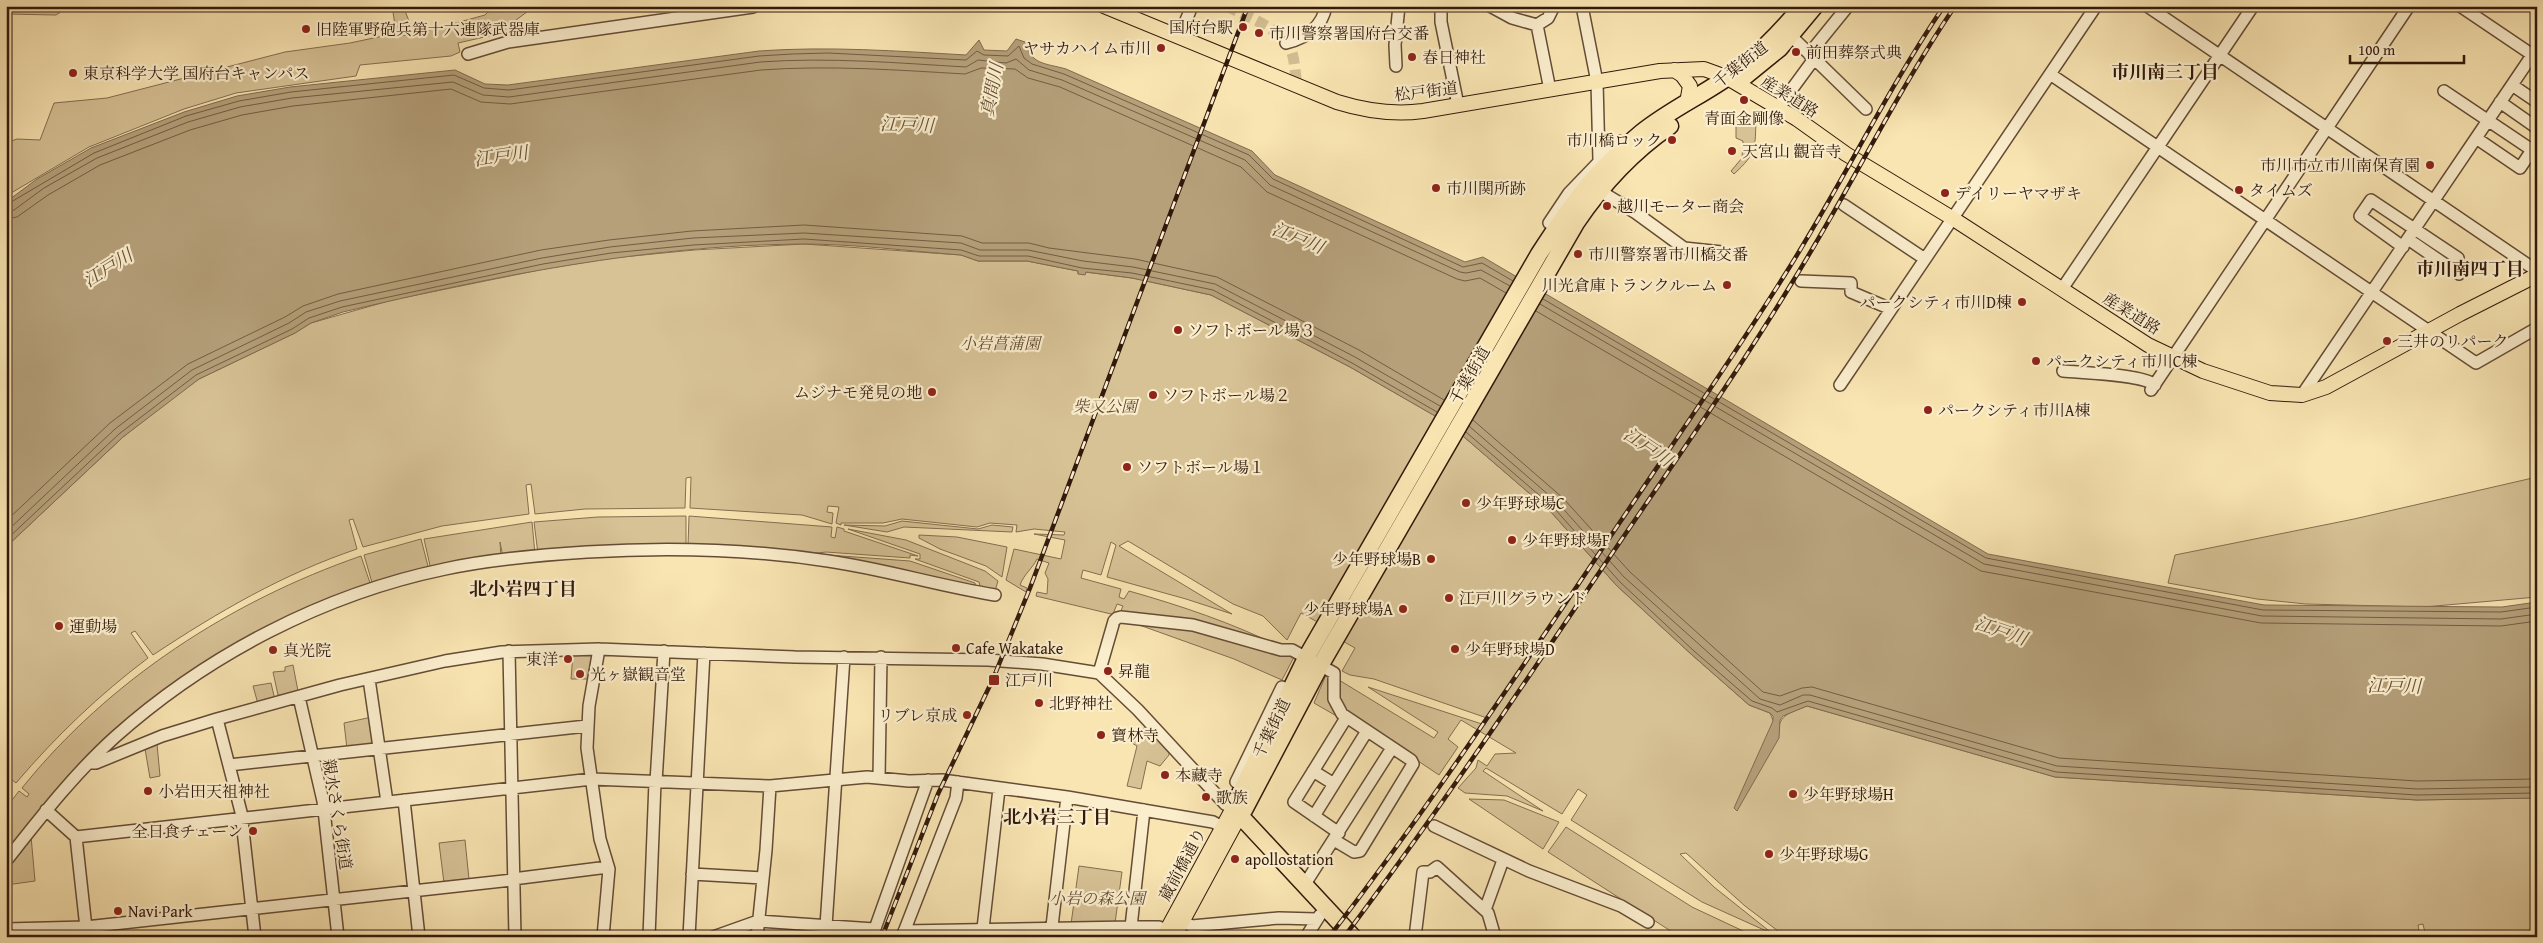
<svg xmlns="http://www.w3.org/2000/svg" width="2543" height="943" font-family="'Gentium Book Plus','Noto Serif JP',serif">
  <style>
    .green { fill: #d7c296; stroke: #846e51 }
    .water { fill: #b5a07a; stroke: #816a4e }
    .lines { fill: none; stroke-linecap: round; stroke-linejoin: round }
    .shore { stroke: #745c43; stroke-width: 1 }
    .minor-tunnel { stroke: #d1bc91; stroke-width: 11; stroke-dasharray: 11 5.5; stroke-linecap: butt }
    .minor-casing { stroke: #644c36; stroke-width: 14 }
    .major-casing { stroke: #32190c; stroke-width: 16 }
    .highway-casing { stroke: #32190c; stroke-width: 19 }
    .minor { stroke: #fbeecd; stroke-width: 11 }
    .major { stroke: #f9e5b2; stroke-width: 14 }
    .highway { stroke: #f9e5b2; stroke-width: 16 }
    .rail-casing { stroke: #32190c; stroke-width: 4.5 }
    .rail { stroke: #fbeecd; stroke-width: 2.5; stroke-dasharray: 8; stroke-linecap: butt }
    .poi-dot { fill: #8f2418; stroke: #fbeecd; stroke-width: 2 }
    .labels { text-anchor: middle; stroke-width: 4.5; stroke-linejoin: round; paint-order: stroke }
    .poi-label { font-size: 16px; fill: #32190c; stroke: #fbeecd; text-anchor: start }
    .street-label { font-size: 16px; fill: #32190c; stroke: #fbeecd }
    .park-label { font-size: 16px; font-style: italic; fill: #644c35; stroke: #fbeecd }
    .neighbourhood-label { font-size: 18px; font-weight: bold; fill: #32190c; stroke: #fbeecd }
    .water-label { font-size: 18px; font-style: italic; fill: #664f38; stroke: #fbeecd }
  </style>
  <rect width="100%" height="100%" fill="#f9e5b2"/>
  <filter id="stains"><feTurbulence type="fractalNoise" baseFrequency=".004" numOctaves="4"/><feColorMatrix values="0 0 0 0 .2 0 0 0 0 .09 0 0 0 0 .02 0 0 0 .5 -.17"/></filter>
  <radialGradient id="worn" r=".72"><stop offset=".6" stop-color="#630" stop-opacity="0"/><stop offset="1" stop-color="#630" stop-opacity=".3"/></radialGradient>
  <path class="green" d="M6,6H70L56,15L6,14Z
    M392,6H403L411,26L404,31H396Z
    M494,6H535L512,23L511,31L458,43L460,52L451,56L360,65L356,76L236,93L184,109L89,147L6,196V143L17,139L40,140L54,103L107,98L285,52L350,43L383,36L412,35L485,15Z
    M1745,117L1756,119C1755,148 1757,153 1734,174L1731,171L1742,158L1743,141L1736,138V120Z
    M804,244L961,255L978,261H1027L1078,271V274L1085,272L1132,278L1211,295L1350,367L1449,424L1551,512L1616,585L1691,654L1749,705L1770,713L1778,732C1779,714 1792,712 1807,706L2055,777L2417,800L2537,798V929L2499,937H2426L2423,924L2418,925L2420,937H2333L2337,935L2330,934L2327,937H1786L1745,906L1686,853L1680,854L1714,887L1773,934L1702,902L1571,820L1587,795L1578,789L1562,814L1486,768L1483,771L1543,811L1507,796L1465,793L1458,788L1476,768L1478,760L1487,766L1495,754L1516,753L1461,720L1448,739L1458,747L1439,775L1345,712L1340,703L1339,680L1434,738L1438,732L1368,687L1485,725L1487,718L1374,679L1350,675L1342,671L1355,648L1330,634L1332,630L1301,613L1287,640L1263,616L1233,604L1128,541L1119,546L1232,614L1186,599L1107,577L1116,545L1111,542L1101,575L1083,570L1081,578L1121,589L1119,597L1124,599L1129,591C1182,606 1232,623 1281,647L1120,613L1123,606L1117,604L1113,614H1111L1036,596L1037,592L1047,594L1048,579L1045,573L1049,563L1037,559C1032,569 1024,574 1020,585L1027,588L1026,592L1006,580L1014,549L1061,559L1065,540L1034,534L1064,535L1065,532L1034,529L1016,532L1017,525L990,523L977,527L902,519L883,523H841V525L836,523L839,507L828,506L827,512L833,513L832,524L802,515L690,508L691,477L686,478L685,508L585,509L535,514L531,484L526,485L529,514L442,526L363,547L353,519L349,520L357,549C283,574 218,612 153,655L135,631L131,633L148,658C99,695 56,736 16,783L6,775V547L123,437L178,394L199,379L295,333L311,323L392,300L544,269L612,258L694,250Z
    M2537,477V597L2424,607L2306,604L2257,599L2168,583L2175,555L2354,519Z
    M686,516V546L538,554L534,522L598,517Z
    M689,516L832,527L831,537L835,538L837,527L844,529V531L918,556L910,555V558L826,552L809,554L688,546Z
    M902,521L978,529L992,525L1013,527L1012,532L904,527L887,532L844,525L885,526Z
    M532,522L535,554L503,557L500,542L501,558L431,570L424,539Z
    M848,529L906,540L985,571L998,581L995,591L980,586L979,582L915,559H920V554Z
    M919,535L957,537L1007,547L1002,577L986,566L940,549L919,538Z
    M421,539L429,570L373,586L364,555Z
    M828,555L910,561L975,583L976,588L809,556Z
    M361,556L371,586L329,602L145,709L6,857V808L19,791L27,797L29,794L22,788C109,680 231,601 361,556Z
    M1131,622L1194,628L1288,653L1294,657L1282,680L1234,659Z
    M594,653L590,679H571L573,654Z
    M293,665L298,691L283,697L282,695H278L273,672L285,671V667Z
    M1326,675L1328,676L1340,718L1314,703Z
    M271,683L275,700L258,704L253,686Z
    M372,717L376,745L347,749L344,723Z
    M1146,725L1169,748V755L1160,766L1147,761L1141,789L1127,786L1137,746L1132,743L1134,737H1138Z
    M157,744L160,776L150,778L145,749Z
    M1469,799L1504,800L1559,822L1543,849Z
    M1566,827L1692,907L1756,937H1680L1548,852Z
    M31,836L35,881L6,885V867Z
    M465,840L469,879L444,883L439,843Z
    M1079,866L1122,872L1115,923L1071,924Z"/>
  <path class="water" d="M1016,39L1025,42C1031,65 1045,63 1066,69L1252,151L1275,175L1465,262L1483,257L1988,554L2264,605L2502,607L2537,602V798L2417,800L2055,777L1807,706L1783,716L1780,720L1779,738L1737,811L1734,808L1773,721V716L1770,713L1749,705L1691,654L1616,585L1551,512L1449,424L1350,367L1211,295L1132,278L1086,272L1085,275L1078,274V271L1027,261H978L961,255C908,251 855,244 802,244C647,245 494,276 343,312L311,323L295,333L199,379L123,437L6,547V202L37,179L91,148L184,112L237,96L290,87L455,70L485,84L508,85L759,51C828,46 897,51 966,55L979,40L984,50L1007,51Z"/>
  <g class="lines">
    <path class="shore" d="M6,205L94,153L186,116L239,101L291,92L454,75L484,88L509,90L759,56L792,54L828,53L966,60L977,51L984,55L1008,56L1019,46L1024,58L1032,64L1064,74L1249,155L1273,179L1463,267L1482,263L1513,281
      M6,212L14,210L44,188L97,158L188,122L240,107L292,98L453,82L483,95L509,97L760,62C829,57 897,63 966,67L978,60L1006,63L1016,59L1029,70L1062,80L1245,160L1270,185L1460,272L1466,273L1481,270L1510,286
      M6,219L17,217L48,195L100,165L190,130L242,115L293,106L451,89L481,102L510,104L761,70C829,65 897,70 965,74L981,68L1015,69L1028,78L1060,87L1241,167L1267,192L1457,279L1465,281L1480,278L1506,293
      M1543,299L1986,558L2263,610L2501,612L2537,607
      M1540,304L1984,564L2262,616L2501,619L2537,614
      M1536,311L1981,571L2261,623L2501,626L2537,621
      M1473,420L1563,498L1630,572L1763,692L1780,696L1802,688L1812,687L2059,758L2417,781L2537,779
      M1469,426L1558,503L1624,577L1760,699L1780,705L1803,695H1810L2057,766L2417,789L2537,787
      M1466,432L1554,508L1620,582L1694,651L1752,701L1772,708L1777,712L1808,701L2056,772L2417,795L2537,793
      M6,521L110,423L188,364L285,317L303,306L338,294L541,250L609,240L692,231L804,225L962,236L982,243H1029L1049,248L1135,259L1217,277L1359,350L1444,400
      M6,532L115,429L192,370L289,323L306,312L340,301L542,258L610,247L693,238L804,233L961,243L980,250H1028L1083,261L1133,267L1215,284L1355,357L1440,406
      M6,540L119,434L196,375L292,329L309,318L342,307L543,264L611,253L693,245L804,239L961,250L979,256H1028L1082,268L1132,273L1213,290L1352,363L1437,412"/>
    <path class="minor-tunnel" d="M1227,6C1247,17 1281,28 1291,50C1295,60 1295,74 1297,84"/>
    <g class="minor-casing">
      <path id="minor" d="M1441,6V22L1458,105
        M1490,6L1512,18L1537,25L1548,18L1554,6
        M1582,6L1597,82L1599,160
        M2147,6L2537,271
        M2460,6L2537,58
        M1537,25L1550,90
        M1791,36L1866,109
        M1179,37L1192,6
        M1286,43C1306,38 1322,28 1326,6
        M468,54L508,42L753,7
        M1809,54L1848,6
        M1396,66L1395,45L1399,6
        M2050,74L2476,363L2537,328
        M2512,85L2537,102
        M2444,91L2532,150L2520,168L2476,138
        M2500,102L2537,128
        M1778,108L1814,59
        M1600,191L1636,213L1684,248L1722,252
        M1844,205L1925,259
        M1549,223L1569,193L1619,141
        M2408,239L2459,274
        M2403,247L2360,216L2371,200L2458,258
        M1801,281L1851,283V292L1891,309
        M2062,289L2253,6
        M2063,371C2083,373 2141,374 2155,385
        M1840,385L2096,6
        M2151,390L2409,6
        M2302,395L2537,48
        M599,649L589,706L587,748L600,839L609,869L603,937
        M509,651L515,937
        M1099,673L1114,621L1117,618L1121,617L1193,625L1281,650H1292L1334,673V699L1342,714L1411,760L1413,764L1360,851L1354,852L1334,840
        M369,679L387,802
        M299,697L323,801L338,937
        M217,719L241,812L255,937
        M89,763H96L162,736L217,719L340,685L445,661L502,652L599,649L795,657L988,660L1042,664L1099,673L1138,710L1225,804L1233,808
        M229,765L587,726
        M1313,771L1334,784
        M879,778L881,657
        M656,782L664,651
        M1243,786L1236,782L1282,687
        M404,800L419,937
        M46,810L76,837L592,779L770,786L867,777L909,781L942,780L1067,797L1213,822L1230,831
        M1314,816L1367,731
        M1434,826L1529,871L1621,906L1648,922
        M1339,833L1294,802L1346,718
        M76,837L87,937
        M6,861C40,818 74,774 115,737C207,655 324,594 445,569C491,559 539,555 587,552C668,547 748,549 828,561C884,569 939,586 995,595
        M692,874L763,878
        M513,879L608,867
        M1305,884L1392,748
        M1485,910L1503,860
        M1183,922L1192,926L1279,918L1316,919
        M826,926L844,657
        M1131,927L1144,810
        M6,929L86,927L513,880
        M904,931L1131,927H1159L1166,930
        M1051,935L1067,797
        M649,937L655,782
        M689,937L704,653
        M713,937L758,921L874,929
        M757,937L766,850L770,786
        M872,937L928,780
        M902,937L956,798L958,782
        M982,937L999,789
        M1306,937L1320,915
        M1415,937L1423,872H1430L1437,867L1488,913L1495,937"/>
    </g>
    <g class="major-casing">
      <path id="major" d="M1104,6L1337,102C1366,111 1393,115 1423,111L1660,71L1704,69L1726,77L1797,119L1846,154L1952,218L2148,345L2203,371L2270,393L2302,395L2326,387L2460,314L2537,275
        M1674,70L1682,75L1690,86L1687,103
        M1163,937L1233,808
        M1174,937L1240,815"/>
    </g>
    <g class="highway-casing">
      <path id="highway" d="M1743,78L1780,48L1815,6
        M1244,810L1320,666L1576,223C1601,186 1632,152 1670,126
        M1353,937L1233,808L1306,658L1539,254C1572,203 1594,172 1641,133C1673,107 1712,91 1743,66C1765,48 1784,28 1802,6"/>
    </g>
    <use href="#minor" class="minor"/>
    <use href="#major" class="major"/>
    <use href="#highway" class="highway"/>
    <g class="rail-casing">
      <path id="rail" d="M882,937L938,794L993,679L1030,588L1248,6
        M1329,937C1423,815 1508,688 1594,561C1657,466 1723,373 1784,276C1840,188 1885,93 1944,6
        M1344,937C1436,815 1521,688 1607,561C1670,468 1735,377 1793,281C1849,191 1895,95 1955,6"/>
    </g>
    <use href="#rail" class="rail"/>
  </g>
  <g class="poi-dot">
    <circle cx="1243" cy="27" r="5"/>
    <circle cx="306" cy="29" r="5"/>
    <circle cx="1259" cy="33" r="5"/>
    <circle cx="1161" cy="48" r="5"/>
    <circle cx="1796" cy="52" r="5"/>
    <circle cx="1412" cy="57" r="5"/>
    <circle cx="73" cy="73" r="5"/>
    <circle cx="1744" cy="100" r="5"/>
    <circle cx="1672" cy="140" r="5"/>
    <circle cx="1732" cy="151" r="5"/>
    <circle cx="2430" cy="165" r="5"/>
    <circle cx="1436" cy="188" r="5"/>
    <circle cx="2239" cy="190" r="5"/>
    <circle cx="1945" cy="193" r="5"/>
    <circle cx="1607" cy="206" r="5"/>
    <circle cx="1578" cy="254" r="5"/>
    <circle cx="1727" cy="285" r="5"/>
    <circle cx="2022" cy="302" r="5"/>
    <circle cx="1178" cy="330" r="5"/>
    <circle cx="2387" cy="341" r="5"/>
    <circle cx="2036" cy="361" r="5"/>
    <circle cx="932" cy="392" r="5"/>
    <circle cx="1153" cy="395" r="5"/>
    <circle cx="1928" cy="410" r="5"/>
    <circle cx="1127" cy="467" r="5"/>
    <circle cx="1466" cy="503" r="5"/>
    <circle cx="1512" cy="540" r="5"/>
    <circle cx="1431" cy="559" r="5"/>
    <circle cx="1449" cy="598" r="5"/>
    <circle cx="1403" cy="609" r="5"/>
    <circle cx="59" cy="626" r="5"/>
    <circle cx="956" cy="648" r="5"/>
    <circle cx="1455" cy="649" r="5"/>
    <circle cx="273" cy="650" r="5"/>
    <circle cx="568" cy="659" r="5"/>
    <circle cx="1108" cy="671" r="5"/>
    <circle cx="580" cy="674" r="5"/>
    <rect x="988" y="674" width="12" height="12" rx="2.5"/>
    <circle cx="1039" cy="703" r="5"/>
    <circle cx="967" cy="715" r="5"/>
    <circle cx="1101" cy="735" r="5"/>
    <circle cx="1165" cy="775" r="5"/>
    <circle cx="148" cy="791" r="5"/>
    <circle cx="1793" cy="794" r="5"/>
    <circle cx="1206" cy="797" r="5"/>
    <circle cx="253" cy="831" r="5"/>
    <circle cx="1769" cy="854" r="5"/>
    <circle cx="1235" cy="859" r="5"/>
    <circle cx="118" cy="911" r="5"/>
  </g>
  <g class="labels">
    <g class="poi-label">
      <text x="1233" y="33" text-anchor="end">国府台駅</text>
      <text x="316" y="35">旧陸軍野砲兵第十六連隊武器庫</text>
      <text x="1269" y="39">市川警察署国府台交番</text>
      <text x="1151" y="54" text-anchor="end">ヤサカハイム市川</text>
      <text x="1806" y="58">前田葬祭式典</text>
      <text x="1422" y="63">春日神社</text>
      <text x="83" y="79">東京科学大学 国府台キャンパス</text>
      <text x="1744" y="124" text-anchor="middle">青面金剛像</text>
      <text x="1662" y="146" text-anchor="end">市川橋ロック</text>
      <text x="1742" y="157">天宮山 觀音寺</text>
      <text x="2420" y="171" text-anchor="end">市川市立市川南保育園</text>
      <text x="1446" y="194">市川関所跡</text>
      <text x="2249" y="196">タイムズ</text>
      <text x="1955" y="199">デイリーヤマザキ</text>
      <text x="1617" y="212">越川モーター商会</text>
      <text x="1588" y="260">市川警察署市川橋交番</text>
      <text x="1717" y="291" text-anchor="end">川光倉庫トランクルーム</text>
      <text x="2012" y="308" text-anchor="end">パークシティ市川D棟</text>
      <text x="1188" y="336">ソフトボール場３</text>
      <text x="2397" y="347">三井のリパーク</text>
      <text x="2046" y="367">パークシティ市川C棟</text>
      <text x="922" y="398" text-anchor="end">ムジナモ発見の地</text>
      <text x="1163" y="401">ソフトボール場２</text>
      <text x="1938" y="416">パークシティ市川A棟</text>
      <text x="1137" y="473">ソフトボール場１</text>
      <text x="1476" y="509">少年野球場C</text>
      <text x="1522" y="546">少年野球場F</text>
      <text x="1421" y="565" text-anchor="end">少年野球場B</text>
      <text x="1459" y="604">江戸川グラウンド</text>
      <text x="1393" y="615" text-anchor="end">少年野球場A</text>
      <text x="69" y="632">運動場</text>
      <text x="966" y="654">Cafe Wakatake</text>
      <text x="1465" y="655">少年野球場D</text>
      <text x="283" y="656">真光院</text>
      <text x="558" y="665" text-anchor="end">東洋</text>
      <text x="1118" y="677">昇龍</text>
      <text x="590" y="680">光ヶ嶽観音堂</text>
      <text x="1005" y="686">江戸川</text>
      <text x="1049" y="709">北野神社</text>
      <text x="957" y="721" text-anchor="end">リブレ京成</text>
      <text x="1111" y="741">寶林寺</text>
      <text x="1175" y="781">本藏寺</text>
      <text x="158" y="797">小岩田天祖神社</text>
      <text x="1803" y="800">少年野球場H</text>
      <text x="1216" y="803">歌族</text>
      <text x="243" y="837" text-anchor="end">全日食チェーン</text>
      <text x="1779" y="860">少年野球場G</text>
      <text x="1245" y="865">apollostation</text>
      <text x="128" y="917">Navi Park</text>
    </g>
    <g class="street-label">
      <text transform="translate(1740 64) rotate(-38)" y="6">千葉街道</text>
      <text transform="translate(1426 91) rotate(-7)" y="6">松戸街道</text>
      <text transform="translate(1790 96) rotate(32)" y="6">産業道路</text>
      <text transform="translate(2132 313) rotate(32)" y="6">産業道路</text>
      <text transform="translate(1469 375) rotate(-60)" y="6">千葉街道</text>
      <text transform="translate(1271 728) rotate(-64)" y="6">千葉街道</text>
      <text transform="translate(338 814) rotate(81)" y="6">親水さくら街道</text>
      <text transform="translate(1182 864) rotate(-62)" y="6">蔵前橋通り</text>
    </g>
    <g class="park-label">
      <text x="1000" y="349">小岩菖蒲園</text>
      <text x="1105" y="412">柴又公園</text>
      <text x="1097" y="904">小岩の森公園</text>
    </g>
    <g class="neighbourhood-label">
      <text x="2165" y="78">市川南三丁目</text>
      <text x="2470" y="275">市川南四丁目</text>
      <text x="523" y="595">北小岩四丁目</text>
      <text x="1057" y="823">北小岩三丁目</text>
    </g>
    <g class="water-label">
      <text transform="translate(992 90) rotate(-79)" y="6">真間川</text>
      <text transform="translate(907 125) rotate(2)" y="6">江戸川</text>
      <text transform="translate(501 156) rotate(-8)" y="6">江戸川</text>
      <text transform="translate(1298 238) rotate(22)" y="6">江戸川</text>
      <text transform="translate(108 268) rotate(-32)" y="6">江戸川</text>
      <text transform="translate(1648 447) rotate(34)" y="6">江戸川</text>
      <text transform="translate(2001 631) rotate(19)" y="6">江戸川</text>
      <text transform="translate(2394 686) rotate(1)" y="6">江戸川</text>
    </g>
  </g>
  <rect width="2543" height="943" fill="none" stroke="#f9e5b2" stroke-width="25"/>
  <rect x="8" y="8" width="2528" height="928" fill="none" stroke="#32190c" stroke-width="2.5"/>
  <rect x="12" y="12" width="2518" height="918" fill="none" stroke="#32190c"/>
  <path d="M2350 55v8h114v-8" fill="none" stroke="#32190c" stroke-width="2.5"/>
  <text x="2358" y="55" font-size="15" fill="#32190c" stroke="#fbeecd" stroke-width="4" paint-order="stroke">100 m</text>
  <rect width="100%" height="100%" filter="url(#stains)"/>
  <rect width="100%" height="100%" fill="url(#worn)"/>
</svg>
